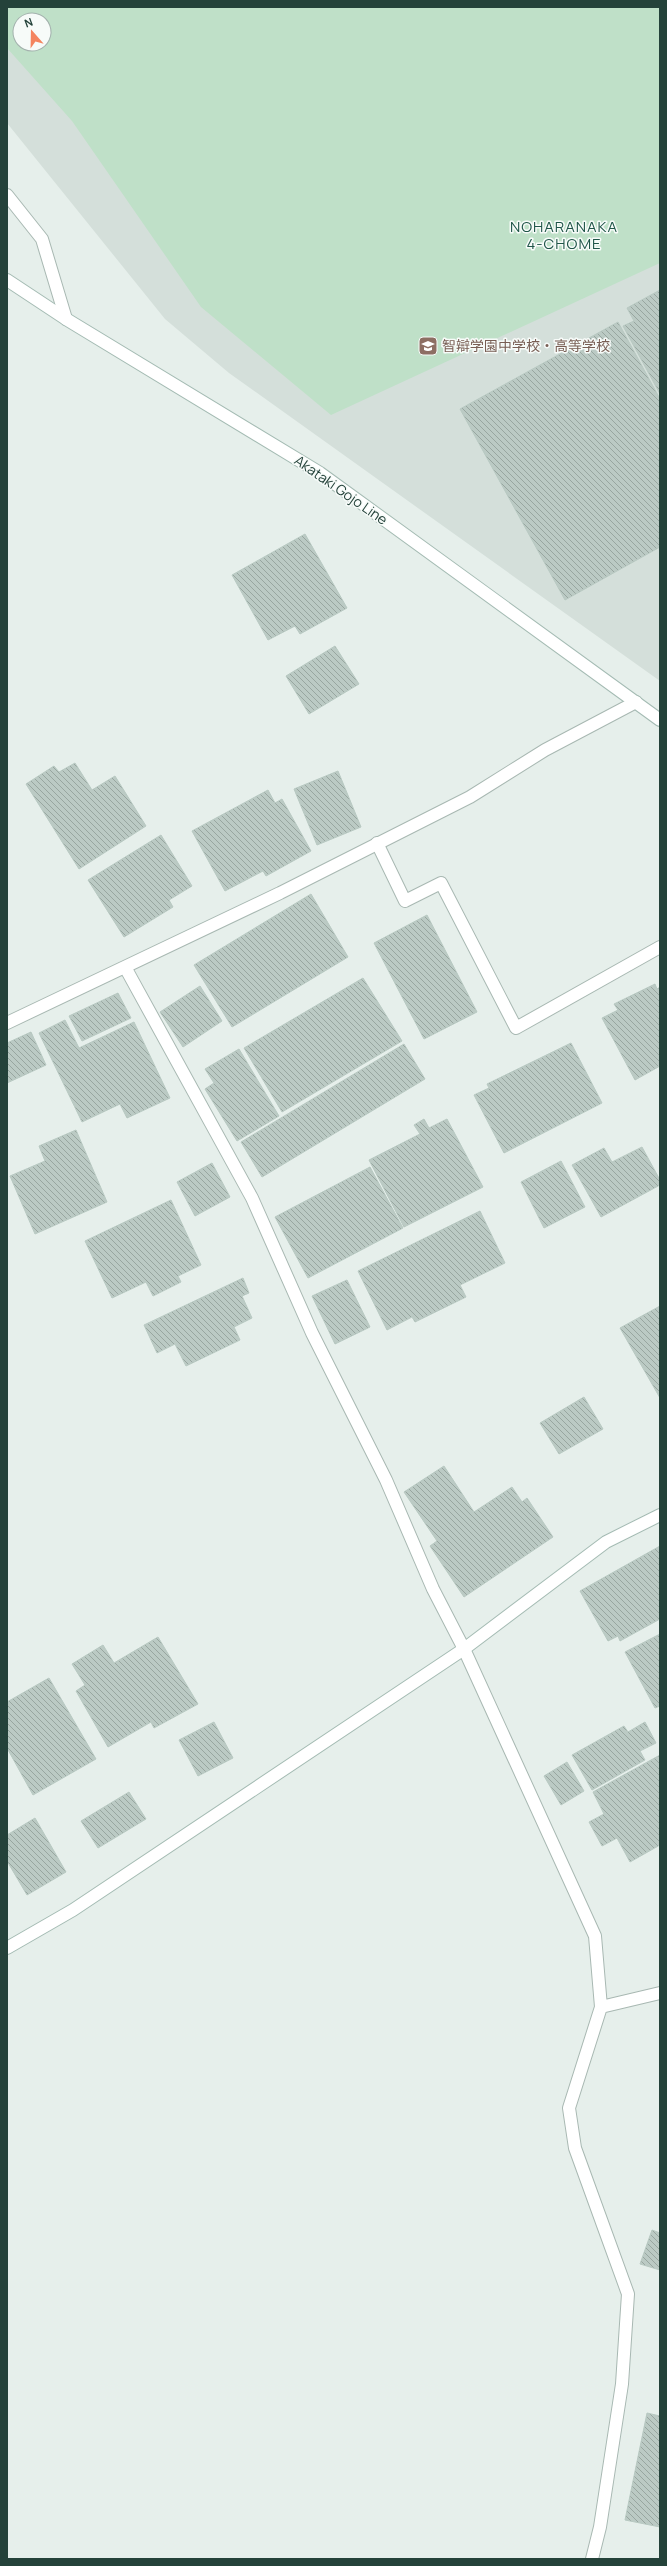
<svg xmlns="http://www.w3.org/2000/svg" width="667" height="2566" font-family="Manrope,'Noto Sans JP',sans-serif">
  <style>
    .built { fill: #d4dfda; fill-rule: evenodd }
    .pitch { fill: #bfe0c8; fill-rule: evenodd }
    .building { fill: url(#building-back-hatch); stroke: #b8c9c2 }
    .lines { fill: none; stroke-linecap: round; stroke-linejoin: round }
    .lane-casing { stroke: #a8b8b2; stroke-width: 14 }
    .street-casing { stroke: #a8b8b2; stroke-width: 14 }
    .secondary-casing { stroke: #a4bbb3; stroke-width: 14 }
    .lane { stroke: #fff; stroke-width: 12 }
    .street { stroke: #fff; stroke-width: 12 }
    .secondary { stroke: #fff; stroke-width: 12 }
    .labels { text-anchor: middle; stroke-width: 3; stroke-linejoin: round; paint-order: stroke }
    .education-label { font-size: 14px; fill: #785e54; stroke: #f7fbf9; text-anchor: start }
    .street-label { font-size: 14px; fill: #24423a; stroke: #f7fbf9 }
    .neighbourhood-label { font-size: 15px; letter-spacing: 1px; fill: #1f5548; stroke: #f7fbf9 }
  </style>
  <defs>
    <pattern id="building-back-hatch" width="6" height="6" patternUnits="userSpaceOnUse"><rect width="6" height="6" fill="#bbcac4"/><path d="M-1 5l2 2M0 0l6 6M5-1l2 2" fill="none" stroke="#98a6a0"/></pattern>
  </defs>
  <rect width="100%" height="100%" fill="#e6efeb"/>
  <path class="built" d="M7,7H660V681L229,373L165,319L7,123ZM20,20H44V44H20Z"/>
  <path class="pitch" d="M7,7H660V263L331,415L201,307L72,121L7,48ZM20,20H44V44H20Z"/>
  <path class="building" d="M660,290V394L623,326L634,321L627,308Z
    M618,322L660,399V547L565,600L460,409Z
    M305,534L347,608L300,634L295,626L268,640L232,575Z
    M335,646L359,684L309,714L286,676Z
    M75,763L92,790L115,776L146,826L79,869L26,784L54,766L59,772Z
    M338,771L361,827L317,845L294,789Z
    M268,790L275,803L282,799L311,851L266,876L263,871L225,891L192,831Z
    M161,835L192,886L169,900L173,907L124,937L88,880Z
    M311,894L348,957L232,1027L194,965Z
    M427,915L477,1012L424,1039L374,943Z
    M363,978L402,1041L282,1112L244,1048Z
    M655,984L657,989L660,987V1066L635,1080L602,1018L618,1010L614,1004Z
    M200,986L222,1021L183,1047L160,1012Z
    M118,993L131,1018L82,1041L69,1016Z
    M65,1020L79,1048L134,1022L170,1098L127,1118L120,1104L82,1122L39,1033Z
    M31,1032L46,1065L7,1083V1043Z
    M571,1043L602,1103L504,1153L474,1095L489,1088L487,1084Z
    M404,1044L425,1079L262,1177L241,1142Z
    M239,1049L279,1116L237,1141L205,1089L214,1083L205,1069Z
    M424,1119L429,1128L447,1119L483,1187L404,1227L369,1160L420,1134L414,1125Z
    M76,1130L107,1202L35,1234L10,1176L45,1161L39,1146Z
    M642,1147L660,1180V1185L601,1217L572,1165L604,1148L612,1162Z
    M561,1161L585,1207L544,1228L521,1182Z
    M212,1163L230,1197L195,1216L177,1182Z
    M370,1167L403,1228L308,1278L275,1217Z
    M171,1200L201,1265L178,1276L181,1282L153,1296L146,1282L112,1298L85,1241Z
    M480,1211L505,1263L460,1285L466,1297L415,1322L412,1317L387,1330L358,1271Z
    M243,1278L249,1293L242,1296L252,1318L234,1327L240,1340L186,1366L175,1344L157,1353L144,1325Z
    M347,1280L370,1327L335,1344L312,1296Z
    M660,1306V1398L620,1328Z
    M584,1397L603,1429L559,1454L540,1423Z
    M444,1466L474,1512L512,1487L522,1502L527,1498L553,1537L464,1597L430,1546L437,1541L404,1492Z
    M660,1546V1619L620,1641L618,1636L608,1641L580,1591Z
    M660,1634V1706L655,1708L625,1652Z
    M158,1637L198,1704L154,1728L151,1722L108,1747L76,1691L85,1685L72,1664L103,1645L114,1663Z
    M49,1678L96,1759L33,1795L7,1748V1702Z
    M214,1722L233,1758L198,1776L179,1740Z
    M645,1722L656,1743L640,1751L645,1760L592,1790L572,1755L624,1726L628,1732Z
    M660,1755V1845L630,1862L617,1838L602,1846L589,1822L604,1814L593,1792Z
    M567,1762L584,1791L561,1805L544,1776Z
    M129,1792L146,1819L98,1848L81,1821Z
    M35,1818L66,1872L27,1895L7,1861V1835Z
    M652,2230L660,2233V2270L640,2264Z
    M647,2413L660,2416V2527L625,2520Z"/>
  <g class="lines">
    <g class="lane-casing">
      <path id="lane" d="M7,195L42,239L66,319
        M377,843L405,901L441,883L516,1028L660,947"/>
    </g>
    <g class="street-casing">
      <path id="street" d="M125,967L252,1198L312,1333L386,1480L433,1589L464,1649L595,1936L601,2007L569,2108L575,2148L628,2294L622,2384L600,2527L592,2559
        M7,1023L280,893L470,797L545,750L636,702
        M601,2007L660,1993"/>
    </g>
    <g class="secondary-casing">
      <path id="secondary" d="M7,280L66,319L320,473L660,720
        M7,1948L73,1910L464,1649L606,1542L660,1515"/>
    </g>
    <use href="#lane" class="lane"/>
    <use href="#street" class="street"/>
    <use href="#secondary" class="secondary"/>
  </g>
  <defs>
    <g id="school-square" transform="scale(1)"><rect x="-9" y="-9" width="18" height="18" rx="4" fill="#8d6e63" stroke="#f7fbf9"/><path d="M0-5L7-2L0 1L-7-2ZM-4 1L0 2.5L4 1V4Q0 6-4 4Z" fill="#fff"/></g>
  </defs>
  <g fill-rule="evenodd">
    <use href="#school-square" x="428" y="346"/>
  </g>
  <g class="labels">
    <g class="education-label">
      <text x="442" y="351">智辯学園中学校・高等学校</text>
    </g>
    <g class="street-label">
      <text transform="translate(341 490) rotate(35)" y="5">Akataki Gojo Line</text>
    </g>
    <g class="neighbourhood-label">
      <text x="564" y="232">NOHARANAKA<tspan x="564" dy="17">4-CHOME</tspan></text>
    </g>
  </g>
  <rect width="667" height="2566" fill="none" stroke="#24423a" stroke-width="16"/>
  <g transform="translate(32 32) rotate(340)"><circle r="19" fill="#f7fbf9" stroke="#a3b1ad"/>
  <path d="M0-3L7 15L0 10L-7 15Z" fill="#f4845f"/>
  <text y="-6" font-size="11" font-weight="bold" text-anchor="middle" fill="#24423a">N</text>
  </g>
</svg>
